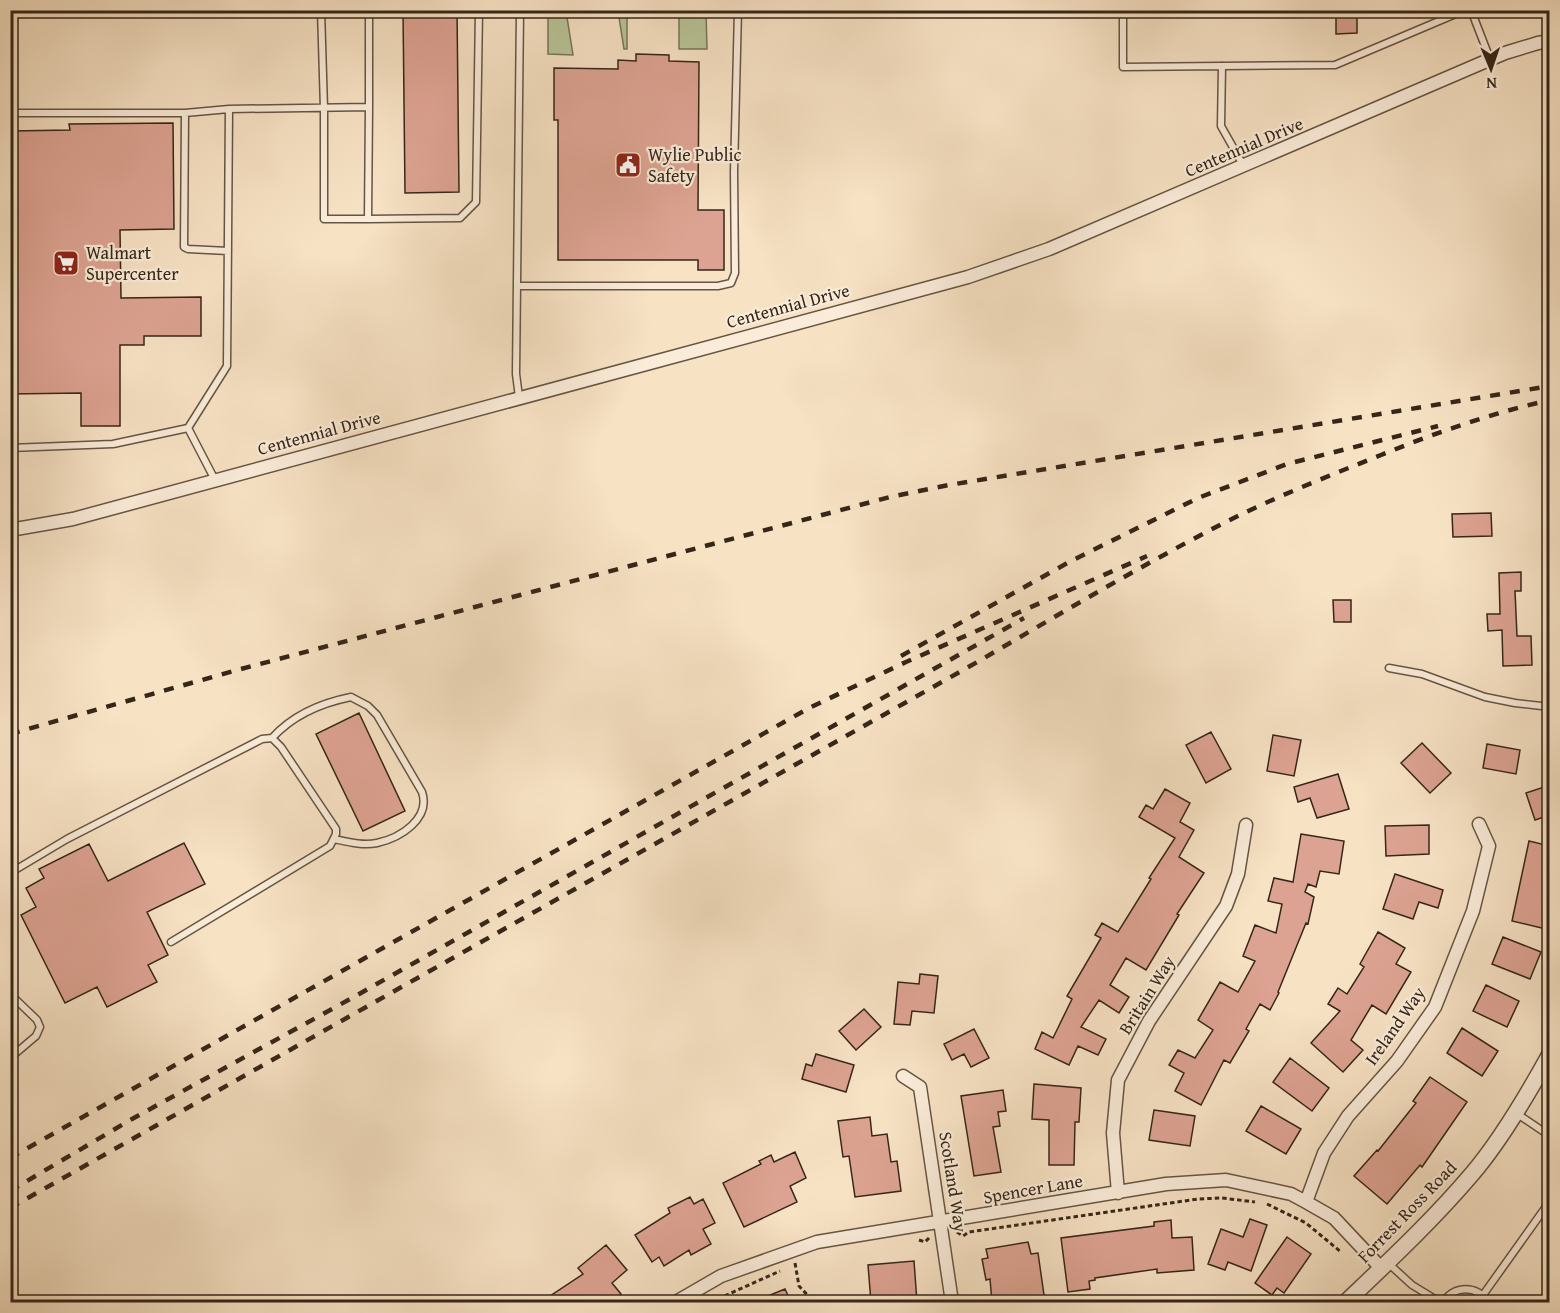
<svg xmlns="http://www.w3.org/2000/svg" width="1560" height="1313" font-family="'Gentium Book Plus',serif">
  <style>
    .green { fill: #b8c497; stroke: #777558; stroke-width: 1.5 }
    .building { fill: #dda392; stroke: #362618; stroke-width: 1.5 }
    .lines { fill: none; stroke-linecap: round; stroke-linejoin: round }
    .service-casing { stroke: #665543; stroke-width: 9 }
    .minor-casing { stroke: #665543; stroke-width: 15 }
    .tertiary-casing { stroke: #665543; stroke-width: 18 }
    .path { stroke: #362618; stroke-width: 3; stroke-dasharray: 4.5 3; stroke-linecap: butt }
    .service { stroke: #faecd9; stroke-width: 6 }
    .minor { stroke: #faecd9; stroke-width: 12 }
    .tertiary { stroke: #faecd9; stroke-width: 15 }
    .rail { stroke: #362618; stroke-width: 4.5; stroke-dasharray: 10 10; stroke-linecap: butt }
    .labels { text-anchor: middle; stroke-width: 4.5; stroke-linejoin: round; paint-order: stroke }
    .street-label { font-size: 18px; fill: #362618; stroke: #faecd9 }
    .poi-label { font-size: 18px; fill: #362618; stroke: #faecd9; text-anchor: start }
  </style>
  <rect width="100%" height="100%" fill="#f7e2c4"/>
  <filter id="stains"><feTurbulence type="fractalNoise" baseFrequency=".00333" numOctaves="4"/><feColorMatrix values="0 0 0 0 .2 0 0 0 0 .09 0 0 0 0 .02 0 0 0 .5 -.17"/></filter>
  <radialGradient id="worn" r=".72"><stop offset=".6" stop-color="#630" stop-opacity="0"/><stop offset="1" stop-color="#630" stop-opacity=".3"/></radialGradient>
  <path class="green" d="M548,11H566L573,55L548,54Z
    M618,11H627V49H624Z
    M679,11H706L707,49H679Z"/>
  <path class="building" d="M403,10H457L459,192L405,193Z
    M1336,10H1357V33L1336,34Z
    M636,54L669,55V61L699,62L698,210H724V270H698V260H558V120H554V68L618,69V60L636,61Z
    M173,123L174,229L120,230L121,298L201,297V336H144V345H120V426H81V393L10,394V131L70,130L69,124Z
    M1491,513L1492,536L1453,537L1452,514Z
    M1521,572V591H1515L1517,636H1531L1532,665L1503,666L1502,630L1488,631L1487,614H1500L1499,573Z
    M1333,600H1351V622H1334Z
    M359,713L405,811L363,831L316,734Z
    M1211,732L1231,769L1206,783L1186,745Z
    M1273,735L1301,740L1294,776L1267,771Z
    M1422,743L1451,773L1430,793L1401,763Z
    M1487,744L1520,750L1516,774L1483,768Z
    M1338,774L1349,809L1317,818L1310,798L1298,802L1294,787Z
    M1550,785V815L1535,820L1526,793Z
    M1165,789L1190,803L1180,822L1194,830L1179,857L1204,873L1177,914L1179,915L1146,970L1126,958L1110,985L1129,997L1119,1013L1099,1000L1081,1027L1106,1039L1098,1055L1078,1046L1069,1065L1035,1049L1042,1032L1053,1038L1072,999L1067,996L1101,938L1095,935L1102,923L1118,932L1151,879L1149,878L1175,838L1139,817L1146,805L1153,809Z
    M1429,825V854L1386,856L1385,826Z
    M1301,834L1344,841L1339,874L1320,871L1316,887L1308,884L1305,892L1314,897L1308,924L1306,923L1278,992L1279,993L1270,1010L1260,1004L1246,1029L1249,1031L1230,1063L1224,1060L1201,1105L1175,1091L1184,1073L1169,1065L1178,1050L1195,1058L1213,1030L1198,1020L1220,982L1238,992L1255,961L1243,956L1255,925L1276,933L1282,904L1268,901L1274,878L1293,882Z
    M1529,841L1550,846V930L1512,921Z
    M184,843L205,884L147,912L168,955L148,965L157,982L107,1007L97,987L65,1003L21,915L36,907L26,888L44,878L39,869L89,844L108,881Z
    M1395,874L1443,890L1438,908L1419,902L1413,919L1383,909Z
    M1378,932L1405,948L1396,964L1411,972L1386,1014L1372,1005L1351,1040L1363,1050L1343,1072L1311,1043L1340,1011L1328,1004L1338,988L1347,994L1364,967L1360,964Z
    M1503,937L1541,952L1530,979L1492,964Z
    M920,974L938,976L934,1013L912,1011L910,1025L894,1024L898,982L919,984Z
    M1486,985L1519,1001L1507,1027L1473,1011Z
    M864,1009L881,1027L856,1050L839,1031Z
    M1462,1028L1498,1051L1482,1076L1447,1053Z
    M974,1029L989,1058L971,1067L964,1054L952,1060L944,1044Z
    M816,1054L854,1065L846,1092L802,1079L806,1064L812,1066Z
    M1290,1058L1329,1088L1312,1111L1273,1082Z
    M1430,1077L1467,1102L1422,1167L1420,1165L1387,1204L1354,1176L1377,1150L1378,1151L1416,1103L1413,1101Z
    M1034,1084L1081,1088L1079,1122H1075L1074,1165H1049V1120L1032,1119Z
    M1003,1090L1006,1111L998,1112L1000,1126L993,1127L1001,1172L974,1176L961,1096Z
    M1261,1106L1301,1129L1286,1154L1246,1131Z
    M1154,1110L1195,1116L1190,1146L1149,1140Z
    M870,1117L872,1136L887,1134L891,1162L897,1161L901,1191L855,1197L849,1156L843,1157L838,1121Z
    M795,1152L806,1178L790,1186L797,1202L744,1227L723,1183L761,1164L759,1161L771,1155L774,1162Z
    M690,1197L694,1204L703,1199L715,1223L703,1229L711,1244L691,1255L689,1250L664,1266L659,1257L652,1262L635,1235L670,1213L668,1208Z
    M1250,1219L1267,1225L1251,1271L1228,1262L1225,1270L1208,1264L1221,1229L1243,1237Z
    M1171,1220L1172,1238L1192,1237L1194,1270L1157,1273V1269L1095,1278V1280L1089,1281L1090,1289L1068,1292L1061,1238L1154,1226V1222Z
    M1287,1237L1311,1254L1284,1293L1277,1288L1272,1295L1255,1283Z
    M1028,1242L1031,1254L1038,1253L1045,1302H992L990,1279L986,1280L982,1259L988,1258L986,1249Z
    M606,1245L627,1270L612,1283L621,1294L611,1302H541L583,1274L578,1268Z
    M914,1261L917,1302H871L868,1265Z
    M785,1289L791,1302H753Z"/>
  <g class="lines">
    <g class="service-casing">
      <path id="service" d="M321,10L324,109V219H368
        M369,10V107
        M1123,10V67L1335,65L1465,10
        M1471,10L1490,59
        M1222,66L1221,126L1243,165
        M229,109L369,107L368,219L460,218L476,202L479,10
        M10,113H185L229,109L227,366L188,428L215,480
        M185,113L184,247L188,249L228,251
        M518,286H718L731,283L735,273L734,172L738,10
        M519,397L516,374L520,10
        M10,448L113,444L188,428
        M1389,668L1422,674L1485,697L1515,703L1550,707
        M272,738C292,716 321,703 351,697L368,706L377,715L422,792C431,819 400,838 377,843C363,846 348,842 334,839
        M10,873L67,839L262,739L272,738L281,747L336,829V834L330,846L171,942
        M10,994L37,1020L40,1027L36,1036L10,1058
        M1516,1113L1550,1136
        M1388,1263L1412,1285L1440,1302
        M1483,1295L1550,1201
        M1443,1302C1455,1285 1476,1285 1489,1302"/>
    </g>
    <g class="minor-casing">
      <path id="minor" d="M10,530L73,519L968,277L1049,249L1505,53L1538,43L1550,41
        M903,1076L920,1087L952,1302
        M1118,1193L1113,1133L1118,1080L1149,1021L1226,906L1238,874L1246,825
        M1306,1202L1324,1153L1348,1116L1397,1061L1435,1007L1473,911L1489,846L1479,824
        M676,1302L721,1276L817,1242L1166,1184L1226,1180L1291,1194L1306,1202L1334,1218L1381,1268"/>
    </g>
    <g class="tertiary-casing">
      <path id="tertiary" d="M1346,1302C1389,1261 1433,1220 1472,1174C1501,1140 1528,1094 1550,1054"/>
    </g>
    <path class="path" d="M1267,1204L1306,1223L1341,1252
      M957,1232L963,1236L969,1232L1198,1199L1222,1198L1255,1202
      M919,1240L925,1242L930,1237
      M795,1263L799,1286L814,1302
      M711,1302L780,1271"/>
    <use href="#service" class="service"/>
    <use href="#minor" class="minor"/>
    <use href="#tertiary" class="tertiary"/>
    <path class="rail" d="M901,656L1071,561L1198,498L1287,464L1438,426
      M10,734L241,669L890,497L949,485L1550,386
      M10,1158L809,708L906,662L1147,556
      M10,1191L132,1119L352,998L1024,618
      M10,1208L979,661C1058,615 1137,568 1218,526C1270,499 1326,477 1381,455C1435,433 1492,413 1550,400"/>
  </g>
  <defs>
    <g id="civic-square" transform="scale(1.35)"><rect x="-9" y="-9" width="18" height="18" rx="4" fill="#8f2418" stroke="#faecd9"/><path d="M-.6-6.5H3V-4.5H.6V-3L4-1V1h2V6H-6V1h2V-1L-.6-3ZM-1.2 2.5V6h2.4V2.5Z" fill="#fff"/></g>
    <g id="supermarket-square" transform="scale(1.35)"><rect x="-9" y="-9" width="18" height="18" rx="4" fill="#8f2418" stroke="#faecd9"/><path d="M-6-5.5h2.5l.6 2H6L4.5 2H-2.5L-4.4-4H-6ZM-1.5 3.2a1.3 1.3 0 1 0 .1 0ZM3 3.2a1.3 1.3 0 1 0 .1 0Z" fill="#fff"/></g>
  </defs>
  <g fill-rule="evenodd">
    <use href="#civic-square" x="628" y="165"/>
    <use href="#supermarket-square" x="66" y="263"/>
  </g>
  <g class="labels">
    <g class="street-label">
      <text transform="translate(1244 147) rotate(-23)" y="6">Centennial Drive</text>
      <text transform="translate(788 306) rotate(-15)" y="6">Centennial Drive</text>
      <text transform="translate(319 433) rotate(-15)" y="6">Centennial Drive</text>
      <text transform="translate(1147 995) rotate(-58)" y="6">Britain Way</text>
      <text transform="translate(1395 1026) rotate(-55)" y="6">Ireland Way</text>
      <text transform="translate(953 1182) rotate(81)" y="6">Scotland Way</text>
      <text transform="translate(1033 1189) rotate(-10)" y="6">Spencer Lane</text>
      <text transform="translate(1407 1212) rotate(-46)" y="6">Forrest Ross Road</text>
    </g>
    <g class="poi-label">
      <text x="648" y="161">Wylie Public<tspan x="648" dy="21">Safety</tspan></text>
      <text x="86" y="259">Walmart<tspan x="86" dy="21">Supercenter</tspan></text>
    </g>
  </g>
  <rect width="1560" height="1313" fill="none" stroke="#f7e2c4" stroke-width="36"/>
  <rect x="12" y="12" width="1536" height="1289" fill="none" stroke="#362618" stroke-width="3"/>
  <rect x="18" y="18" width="1524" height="1277" fill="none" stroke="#362618" stroke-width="1.5"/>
  <g transform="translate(1491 69) rotate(178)" stroke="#faecd9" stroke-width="4.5" paint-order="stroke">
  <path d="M0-4.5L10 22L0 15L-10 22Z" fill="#362618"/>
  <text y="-9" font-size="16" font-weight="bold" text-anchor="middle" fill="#362618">N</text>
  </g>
  <rect width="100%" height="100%" filter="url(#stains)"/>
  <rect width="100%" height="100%" fill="url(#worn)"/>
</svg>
